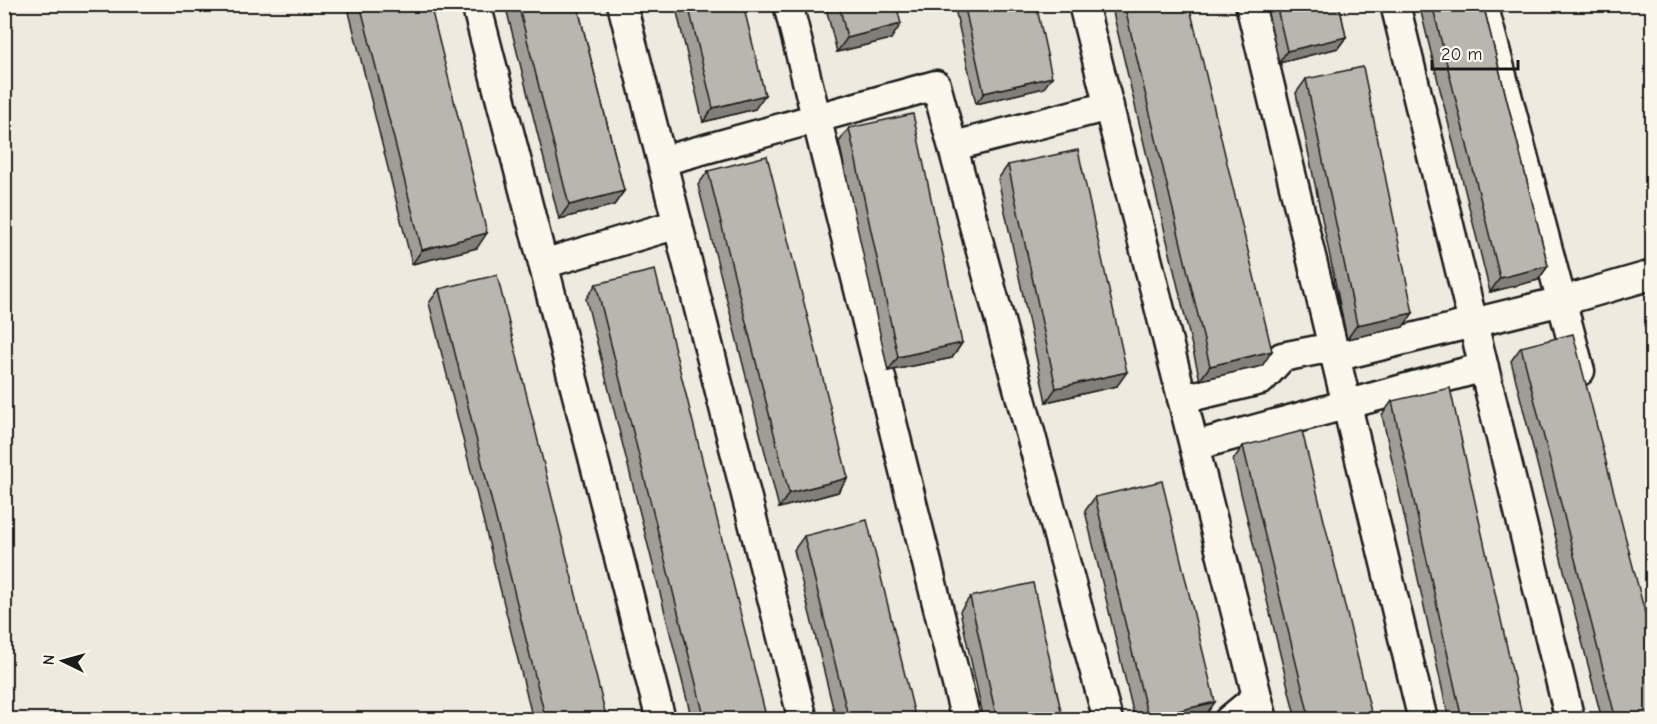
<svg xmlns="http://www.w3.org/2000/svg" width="1657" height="724" font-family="'Comic Neue',sans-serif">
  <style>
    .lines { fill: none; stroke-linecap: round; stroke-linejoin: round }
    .minor-casing { stroke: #1c1c1c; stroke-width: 33 }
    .minor { stroke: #fbf7ec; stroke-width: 28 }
    .wall { fill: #9f9d96; stroke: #1c1c1c; stroke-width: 1.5 }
    .shaded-wall { fill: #827f7a; stroke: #1c1c1c; stroke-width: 1.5 }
    .building { fill: #b9b6af; stroke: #1c1c1c; stroke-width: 1.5 }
  </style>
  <rect width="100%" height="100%" fill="#eeeadf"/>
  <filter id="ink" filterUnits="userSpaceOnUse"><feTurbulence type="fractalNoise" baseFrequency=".0167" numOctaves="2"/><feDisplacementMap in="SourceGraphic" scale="12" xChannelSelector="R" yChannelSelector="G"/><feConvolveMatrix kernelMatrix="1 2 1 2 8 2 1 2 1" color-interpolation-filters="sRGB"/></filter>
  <g filter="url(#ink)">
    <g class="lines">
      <g class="minor-casing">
        <path id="minor" d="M476,4L661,720
          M622,4L803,720
          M788,4L966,720
          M1083,4L1263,720
          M1250,4L1423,720
          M1395,4L1570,720
          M1483,4L1580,371
          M954,146L1109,106
          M662,161L936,85L1108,720
          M543,264L678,224
          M1335,357L1562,301L1652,275
          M1182,399L1261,380L1282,357L1333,347
          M1194,446L1484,367
          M1229,720L1257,697"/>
      </g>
      <use href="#minor" class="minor"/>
    </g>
    <path class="wall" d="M347,4H430L477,248L412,264Z
      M505,4H577L624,191L614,205L559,219Z
      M675,4H743L755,109L703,122Z
      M825,4H896L891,39L837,52Z
      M954,4H1036L1044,88L976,104Z
      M1111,4H1189L1262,366L1200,380Z
      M1266,4H1339L1346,37L1338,48L1279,63Z
      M1419,4H1483L1548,266L1538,280L1490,292Z
      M1306,79L1403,327L1347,339L1296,93Z
      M849,128L962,343L952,358L888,371L839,142Z
      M1008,165L1117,386L1046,402L998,179Z
      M708,171L848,478L838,492L779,508L698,185Z
      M596,284L767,720H692L586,299Z
      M439,289L607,720H533L429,303Z
      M1521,347L1653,720H1602L1511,361Z
      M1392,401L1523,720H1449L1382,415Z
      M1243,446L1373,720H1296L1233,460Z
      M1095,497L1205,716L1192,720H1135L1085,511Z
      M804,536L916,720H836L794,550Z
      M970,597L1063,720H984L960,611Z"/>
    <path class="shaded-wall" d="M901,24L891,39L837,52L847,38Z
      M1346,37L1338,48L1279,63L1287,51Z
      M1052,77L1044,88L976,104L984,93Z
      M765,95L755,109L703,122L713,108Z
      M624,191L614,205L559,219L569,205Z
      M487,233L477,248L412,264L422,250Z
      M1548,266L1538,280L1490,292L1500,278Z
      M1413,313L1403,327L1347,339L1357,325Z
      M962,343L952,358L888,371L898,357Z
      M1272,351L1262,366L1200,380L1210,366Z
      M1127,372L1117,386L1046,402L1056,388Z
      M848,478L838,492L779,508L789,493Z
      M1215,702L1205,716L1192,720H1147L1148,718Z"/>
    <path class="building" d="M360,4H430L487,233L422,250Z
      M518,4H577L624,191L569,205Z
      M688,4H743L765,95L713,108Z
      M839,4H896L901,24L847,38Z
      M964,4H1036L1052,77L984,93Z
      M1124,4H1189L1272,351L1210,366Z
      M1276,4H1339L1346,37L1287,51Z
      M1432,4H1483L1548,266L1500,278Z
      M1363,67L1413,313L1357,325L1306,79Z
      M913,114L962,343L898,357L849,128Z
      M1078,150L1127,372L1056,388L1008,165Z
      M767,156L848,478L789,493L708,171Z
      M655,270L767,720H705L596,284Z
      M497,275L607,720H546L439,289Z
      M1573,334L1653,644V720H1616L1521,347Z
      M1450,388L1523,720H1462L1392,401Z
      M1302,431L1373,720H1310L1243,446Z
      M1162,481L1215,702L1148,718L1095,497Z
      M867,520L916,720H849L804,536Z
      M1033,583L1063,720H997L970,597Z"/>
  </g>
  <rect width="1657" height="724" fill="none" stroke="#fbf7ec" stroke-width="24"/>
  <rect x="12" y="12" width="1633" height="700" fill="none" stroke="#1c1c1c" stroke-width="2" filter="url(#ink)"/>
  <g transform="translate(63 661) rotate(275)" stroke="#fbf7ec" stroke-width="4.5" paint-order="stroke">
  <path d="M0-4.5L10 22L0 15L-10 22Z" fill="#1c1c1c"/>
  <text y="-9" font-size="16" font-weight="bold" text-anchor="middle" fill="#1c1c1c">N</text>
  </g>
  <path d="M1432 60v9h86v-9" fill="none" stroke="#1c1c1c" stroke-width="3"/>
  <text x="1441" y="60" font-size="18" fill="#1c1c1c" stroke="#fbf7ec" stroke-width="4.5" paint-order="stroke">20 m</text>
</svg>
